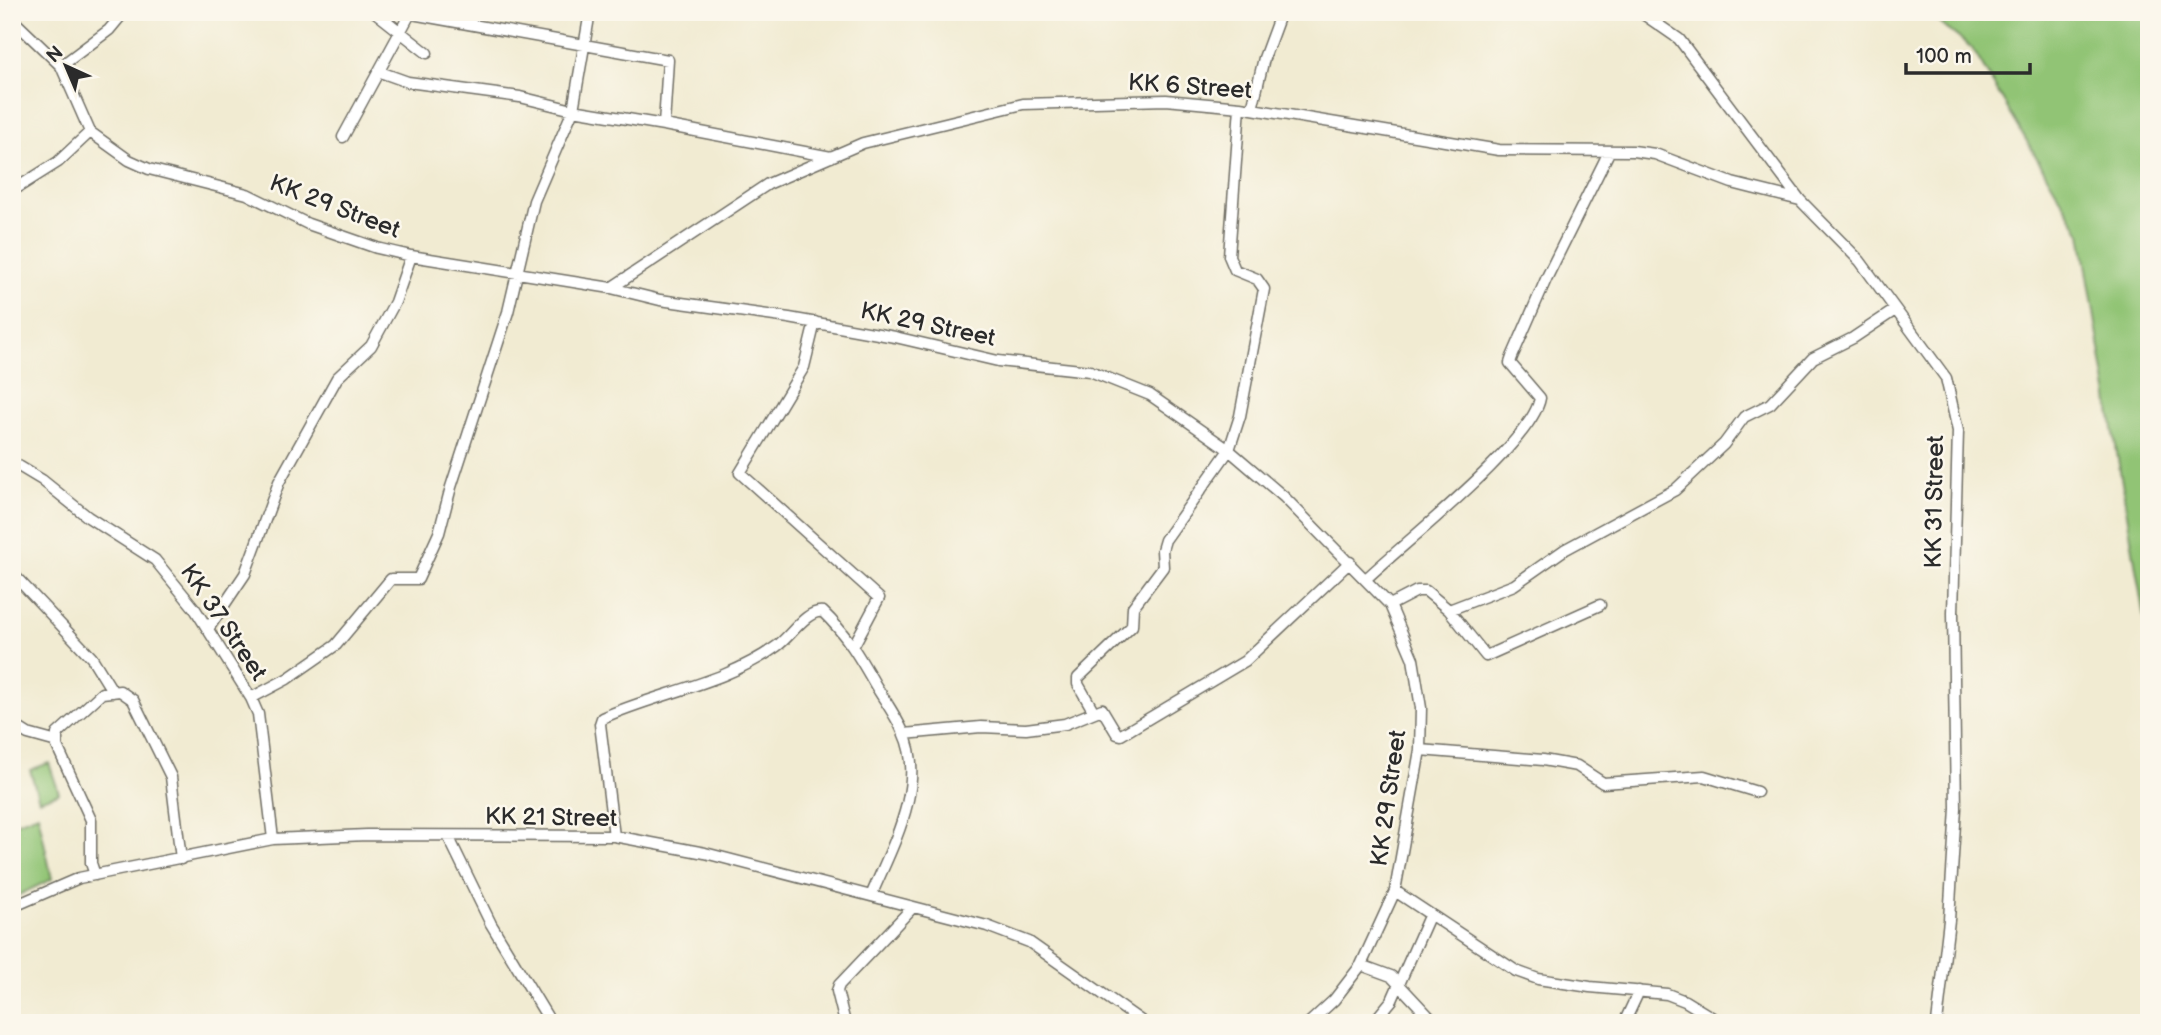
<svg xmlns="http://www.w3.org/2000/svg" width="2161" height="1035" font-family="'Balsamiq Sans',sans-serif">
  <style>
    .green { fill: #91c475; stroke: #5e7850; stroke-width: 2 }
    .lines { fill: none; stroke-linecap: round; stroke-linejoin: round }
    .minor-casing { stroke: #706e65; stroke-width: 13 }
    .minor { stroke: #fff; stroke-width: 10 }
    .labels { text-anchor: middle; stroke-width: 5; stroke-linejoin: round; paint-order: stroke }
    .street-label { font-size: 24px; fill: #2b2b2b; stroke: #fbf7ec }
  </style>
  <rect width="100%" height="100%" fill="#fbf7ec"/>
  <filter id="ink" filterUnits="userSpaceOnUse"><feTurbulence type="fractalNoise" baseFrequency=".0143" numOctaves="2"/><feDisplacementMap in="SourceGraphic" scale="14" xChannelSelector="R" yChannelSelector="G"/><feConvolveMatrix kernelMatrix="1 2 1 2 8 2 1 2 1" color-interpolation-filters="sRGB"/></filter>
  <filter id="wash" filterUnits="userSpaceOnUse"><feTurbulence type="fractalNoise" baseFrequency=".00686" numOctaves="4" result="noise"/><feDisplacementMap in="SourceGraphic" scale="28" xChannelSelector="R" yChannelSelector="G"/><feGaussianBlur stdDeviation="1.57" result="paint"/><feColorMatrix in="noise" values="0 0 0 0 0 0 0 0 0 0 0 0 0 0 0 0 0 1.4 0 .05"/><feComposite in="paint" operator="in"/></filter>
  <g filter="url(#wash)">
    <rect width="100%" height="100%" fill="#f1ebd2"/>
    <path class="green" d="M1925,12H2149V648L2081,233L1972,48Z
      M49,763L59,793L39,800L30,770Z
      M38,814L52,879L15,897L12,824Z"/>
  </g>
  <g filter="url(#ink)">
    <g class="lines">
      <g class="minor-casing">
        <path id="minor" d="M375,12L427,53
          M401,12L668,60L664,125L831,157
          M1640,12L1679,39L1800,200L1860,261L1946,378L1958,431L1953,613L1956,808L1949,920L1937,1023
          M12,19L61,66L90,132L129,160L149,169L247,194L308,224L377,248L411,256L611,288L660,300L789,318L895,337L998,361L1090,371L1150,395L1229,450L1284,497L1390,605L1413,659L1421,708L1420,750L1395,891L1361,965L1334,1000L1309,1023
          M61,66L109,30L124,12
          M380,72L408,82L520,97L573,110L664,125
          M1252,109L1264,58L1281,12
          M343,137L411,12
          M12,191L58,162L90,132
          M611,288L768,184L863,143L1023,104L1166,100L1240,107L1499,150L1633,151L1655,154L1732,183L1800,200
          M815,322L804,367L740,473L879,598L854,645
          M12,462L42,480L88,517L155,560L195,609L251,698L258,714L273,839
          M12,573L92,658L113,692
          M1367,578C1405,542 1533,442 1540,398L1510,363L1512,357L1547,277L1609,152
          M1390,605L1417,591H1426L1449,610L1486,656L1600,605
          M1449,610L1514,585L1564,550L1675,490L1724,444L1744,417L1770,404L1813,358L1853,338L1895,310
          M208,629L245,574L279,482L337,378L371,346L395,302L411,256
          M251,698L287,679L336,645L391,579H418L439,533L451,487L508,312L534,201L573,110L590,12
          M1094,712L1078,684V678L1132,626L1133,607L1163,567L1162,550L1165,540L1229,450L1240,416L1264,289L1257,279L1235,270L1229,256L1240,107
          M12,724L28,734L57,742
          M904,734L981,727L1026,729L1065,724L1102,709L1117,734L1121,735L1245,661L1350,562
          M1420,750L1543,760L1577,766L1603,783L1704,776L1757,792
          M614,836L600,724L602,718C660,692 725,684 777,646C790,637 807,609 823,612C847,635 860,658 876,686C885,701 896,716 903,732C928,784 891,848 871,896
          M449,838L491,924L551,1023
          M95,875L91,863V820L57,746V734L102,693L120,691L133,700L171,777L181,859
          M1395,891L1516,971L1538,979L1590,987L1667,994L1685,1001L1721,1023
          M12,907L79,878L273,839L367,835L614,836L705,853L987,926L1029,942L1144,1023
          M1361,965L1391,976L1435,1023
          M845,1023L837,991L839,985L913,907
          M1373,1023L1392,1000L1430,914
          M1624,1023L1639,991"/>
      </g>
      <use href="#minor" class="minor"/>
    </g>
  </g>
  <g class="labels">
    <g class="street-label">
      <text transform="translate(1190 86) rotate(4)" y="8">KK 6 Street</text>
      <text transform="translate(335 206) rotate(21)" y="8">KK 29 Street</text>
      <text transform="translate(928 324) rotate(12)" y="8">KK 29 Street</text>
      <text transform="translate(1934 502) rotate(-89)" y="8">KK 31 Street</text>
      <text transform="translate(224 622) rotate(56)" y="8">KK 37 Street</text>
      <text transform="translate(1388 798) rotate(-82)" y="8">KK 29 Street</text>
      <text transform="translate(551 817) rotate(1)" y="8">KK 21 Street</text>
    </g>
  </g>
  <rect width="2161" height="1035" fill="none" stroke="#fbf7ec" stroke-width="42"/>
  <g transform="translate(66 66) rotate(316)" stroke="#fbf7ec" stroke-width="5" paint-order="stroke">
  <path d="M0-5L12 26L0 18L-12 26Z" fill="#2b2b2b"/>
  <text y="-10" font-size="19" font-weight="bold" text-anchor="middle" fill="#2b2b2b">N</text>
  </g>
  <path d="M1906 63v10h124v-10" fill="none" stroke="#2b2b2b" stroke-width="3.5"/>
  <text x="1916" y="63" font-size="21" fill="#2b2b2b" stroke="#fbf7ec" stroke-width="5" paint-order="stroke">100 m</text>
</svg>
